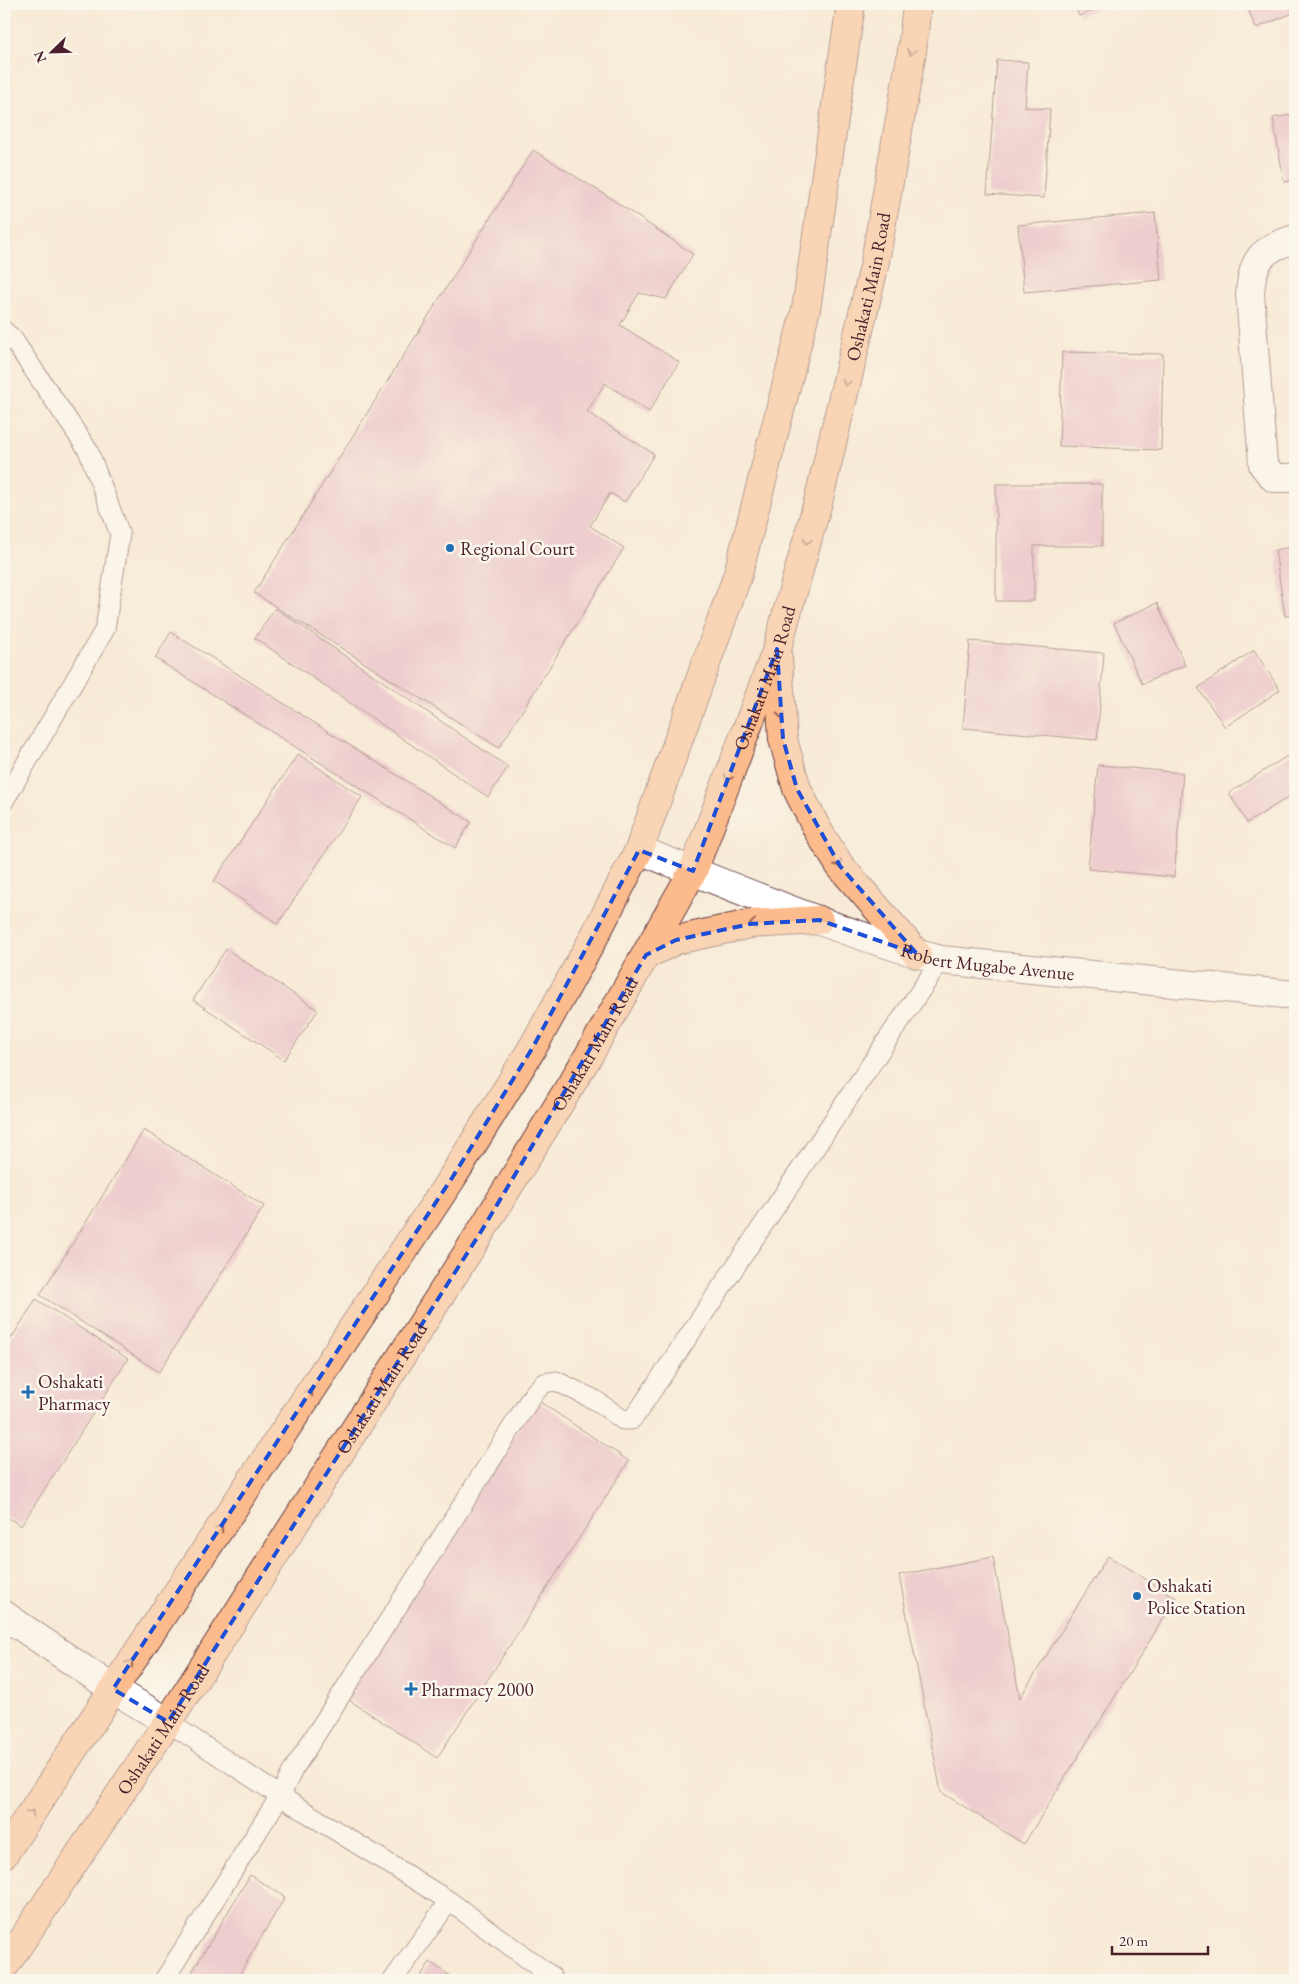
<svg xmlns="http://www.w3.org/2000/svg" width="1299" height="1984" font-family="'EB Garamond',serif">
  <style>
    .building { fill: #e1a9c2 }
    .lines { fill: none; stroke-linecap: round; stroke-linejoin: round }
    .service-casing { stroke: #643e45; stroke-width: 21 }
    .minor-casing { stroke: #643e45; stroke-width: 30 }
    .primary-casing { stroke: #643e45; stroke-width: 30 }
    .service { stroke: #fff; stroke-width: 19 }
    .minor { stroke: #fff; stroke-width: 28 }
    .primary { stroke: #fbbb8c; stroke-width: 28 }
    .oneway { stroke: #9a6557 }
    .marked { fill: none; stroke: #1d4ed8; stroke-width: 4; stroke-dasharray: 10 6; stroke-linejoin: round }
    .poi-dot { fill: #1f6fb2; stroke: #fbf7ec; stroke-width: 2 }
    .labels { text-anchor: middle; stroke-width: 5; stroke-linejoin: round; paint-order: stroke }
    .street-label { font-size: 19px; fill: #4a1f2b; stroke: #fbf7ec }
    .poi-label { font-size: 19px; fill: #4a1f2b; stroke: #fbf7ec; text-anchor: start }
  </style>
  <rect width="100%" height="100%" fill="#fbf7ec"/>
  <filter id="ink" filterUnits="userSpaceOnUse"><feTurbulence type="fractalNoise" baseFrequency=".02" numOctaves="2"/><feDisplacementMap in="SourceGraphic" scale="10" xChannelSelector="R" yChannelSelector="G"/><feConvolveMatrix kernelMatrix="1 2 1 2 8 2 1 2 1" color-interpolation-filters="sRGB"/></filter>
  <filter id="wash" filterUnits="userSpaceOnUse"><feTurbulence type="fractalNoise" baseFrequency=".0096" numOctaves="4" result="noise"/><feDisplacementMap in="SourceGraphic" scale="20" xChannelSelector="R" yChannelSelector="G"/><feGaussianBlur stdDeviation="1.12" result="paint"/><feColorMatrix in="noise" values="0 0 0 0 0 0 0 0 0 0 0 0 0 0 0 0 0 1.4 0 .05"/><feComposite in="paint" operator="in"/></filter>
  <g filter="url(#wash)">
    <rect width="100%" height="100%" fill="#f7ebd7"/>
    <g id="blocks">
      <path class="building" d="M1074,4H1110L1079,16Z
        M1246,4H1289L1293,13L1256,28Z
        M997,60L1028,62L1025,107L1050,109L1044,198L987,194Z
        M1295,114V180L1284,182L1273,118Z
        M533,150L604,194L693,254L666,299L639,293L620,325L679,362L649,412L605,383L587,412L654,454L625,502L610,493L590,526L624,548L499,748L254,593Z
        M1155,213L1161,280L1024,292L1018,225Z
        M1062,352L1163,354L1161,450L1059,446Z
        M996,484H1102V546H1034V601H996Z
        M1295,546V615L1285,616L1275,550Z
        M1157,603L1185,665L1142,684L1114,623Z
        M275,608L508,767L488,797L255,638Z
        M171,632L471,822L455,848L155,658Z
        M970,641L1104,653L1097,740L963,728Z
        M1254,650L1280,690L1225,727L1198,688Z
        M1295,751V793L1247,823L1229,793Z
        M298,754L362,797L278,924L214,881Z
        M1098,765L1183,773L1174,877L1088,869Z
        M226,949L318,1010L284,1060L193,1000Z
        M144,1130L264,1206L159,1372L40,1295Z
        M36,1299L128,1359L21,1526L4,1515V1350Z
        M537,1400L629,1461L437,1758L346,1698Z
        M1108,1556L1176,1598L1024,1844L941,1792L899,1575L993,1557L1020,1698Z
        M250,1875L285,1897L236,1980H202L191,1974Z
        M430,1962L456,1980H418Z"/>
    </g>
  </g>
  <g filter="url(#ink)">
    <use href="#blocks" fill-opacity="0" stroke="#643e45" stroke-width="1"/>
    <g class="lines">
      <g class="service-casing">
        <path id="service" d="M4,331L12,338L88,450L120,534L105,629L4,801
          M168,1722L280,1796L293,1770L534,1393L544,1383L556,1381L595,1400L623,1420H631L637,1413L941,960
          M164,1980L280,1796L449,1901L551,1976L553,1980
          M393,1980L449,1901"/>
      </g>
      <g class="minor-casing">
        <g id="minor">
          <path d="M1295,239C1262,248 1252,260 1250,294L1263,465L1274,478H1295"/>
          <path id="s1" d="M639,850C737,888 839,933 941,960L1295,995"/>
          <path d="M4,1615L113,1689L168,1722"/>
        </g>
      </g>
      <g class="primary-casing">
        <g id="primary">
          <path d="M778,658L783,739L797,789L817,829L840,866L917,954"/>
          <path d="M646,955L676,940L750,924L819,920"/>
          <path d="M4,1854L452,1178L533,1047L592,941L639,850L738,574L806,309L851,4"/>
          <path id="s2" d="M4,1967L168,1722L482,1230L589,1055L693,871L777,649L819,498L874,267L912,51L917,4"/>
        </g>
      </g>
      <use href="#service" class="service"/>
      <use href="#minor" class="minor"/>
      <use href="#primary" class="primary"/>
    </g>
    <defs><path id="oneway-chevron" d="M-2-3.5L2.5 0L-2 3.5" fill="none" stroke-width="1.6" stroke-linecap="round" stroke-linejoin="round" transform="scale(1.25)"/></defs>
    <g class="oneway">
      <use href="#oneway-chevron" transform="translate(911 52) rotate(98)"/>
      <use href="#oneway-chevron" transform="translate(846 383) rotate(103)"/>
      <use href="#oneway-chevron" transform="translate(807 541) rotate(105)"/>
      <use href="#oneway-chevron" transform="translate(781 715) rotate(86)"/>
      <use href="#oneway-chevron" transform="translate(728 778) rotate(111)"/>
      <use href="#oneway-chevron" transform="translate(839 864) rotate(54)"/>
      <use href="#oneway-chevron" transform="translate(753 924) rotate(174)"/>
      <use href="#oneway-chevron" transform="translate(310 1392) rotate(-56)"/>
      <use href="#oneway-chevron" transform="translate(220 1528) rotate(-56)"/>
      <use href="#oneway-chevron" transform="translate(130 1663) rotate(-56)"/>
      <use href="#oneway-chevron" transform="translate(31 1813) rotate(-56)"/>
    </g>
  </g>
  <path d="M0 0H1299V1984H0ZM777,649L783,739L797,789L840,866L917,954L819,920L750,924L676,940L646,955L482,1230L168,1722L113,1689L452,1178L533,1047L639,850L693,871Z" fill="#f7ebd7" fill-opacity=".55" fill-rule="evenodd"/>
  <path class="marked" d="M777,649L783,739L797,789L840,866L917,954L819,920L750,924L676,940L646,955L482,1230L168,1722L113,1689L452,1178L533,1047L639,850L693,871Z"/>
  <g class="poi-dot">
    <circle cx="450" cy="548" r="5"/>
    <path d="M25.5 1384.5h5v5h5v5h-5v5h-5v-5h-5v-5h5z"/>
    <circle cx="1137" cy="1596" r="5"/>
    <path d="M408.5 1681.5h5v5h5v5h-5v5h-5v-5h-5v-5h5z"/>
  </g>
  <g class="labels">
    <g class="street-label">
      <text dy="7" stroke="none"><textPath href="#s2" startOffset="1906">Oshakati Main Road</textPath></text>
      <text dy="7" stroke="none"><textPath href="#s2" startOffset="1501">Oshakati Main Road</textPath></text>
      <text dy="7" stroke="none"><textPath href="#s1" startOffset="368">Robert Mugabe Avenue</textPath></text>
      <text dy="7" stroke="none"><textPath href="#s2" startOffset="1096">Oshakati Main Road</textPath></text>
      <text dy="7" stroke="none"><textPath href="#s2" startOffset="691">Oshakati Main Road</textPath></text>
      <text dy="7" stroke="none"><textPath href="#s2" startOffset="286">Oshakati Main Road</textPath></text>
    </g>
    <g class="poi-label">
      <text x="460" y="555">Regional Court</text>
      <text x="38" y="1388">Oshakati<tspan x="38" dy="22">Pharmacy</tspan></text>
      <text x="1147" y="1592">Oshakati<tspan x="1147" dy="22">Police Station</tspan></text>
      <text x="421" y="1696">Pharmacy 2000</text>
    </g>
  </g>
  <rect width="1299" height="1984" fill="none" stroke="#fbf7ec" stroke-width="20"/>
  <g transform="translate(52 52) rotate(247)" stroke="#fbf7ec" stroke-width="4" paint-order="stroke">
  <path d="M0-4L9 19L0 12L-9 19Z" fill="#4a1f2b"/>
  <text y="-8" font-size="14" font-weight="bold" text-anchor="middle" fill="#4a1f2b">N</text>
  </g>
  <path d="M1112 1946v8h96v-8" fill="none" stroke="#4a1f2b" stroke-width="2.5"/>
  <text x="1119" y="1946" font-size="15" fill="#4a1f2b" stroke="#fbf7ec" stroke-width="4" paint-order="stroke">20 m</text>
</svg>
